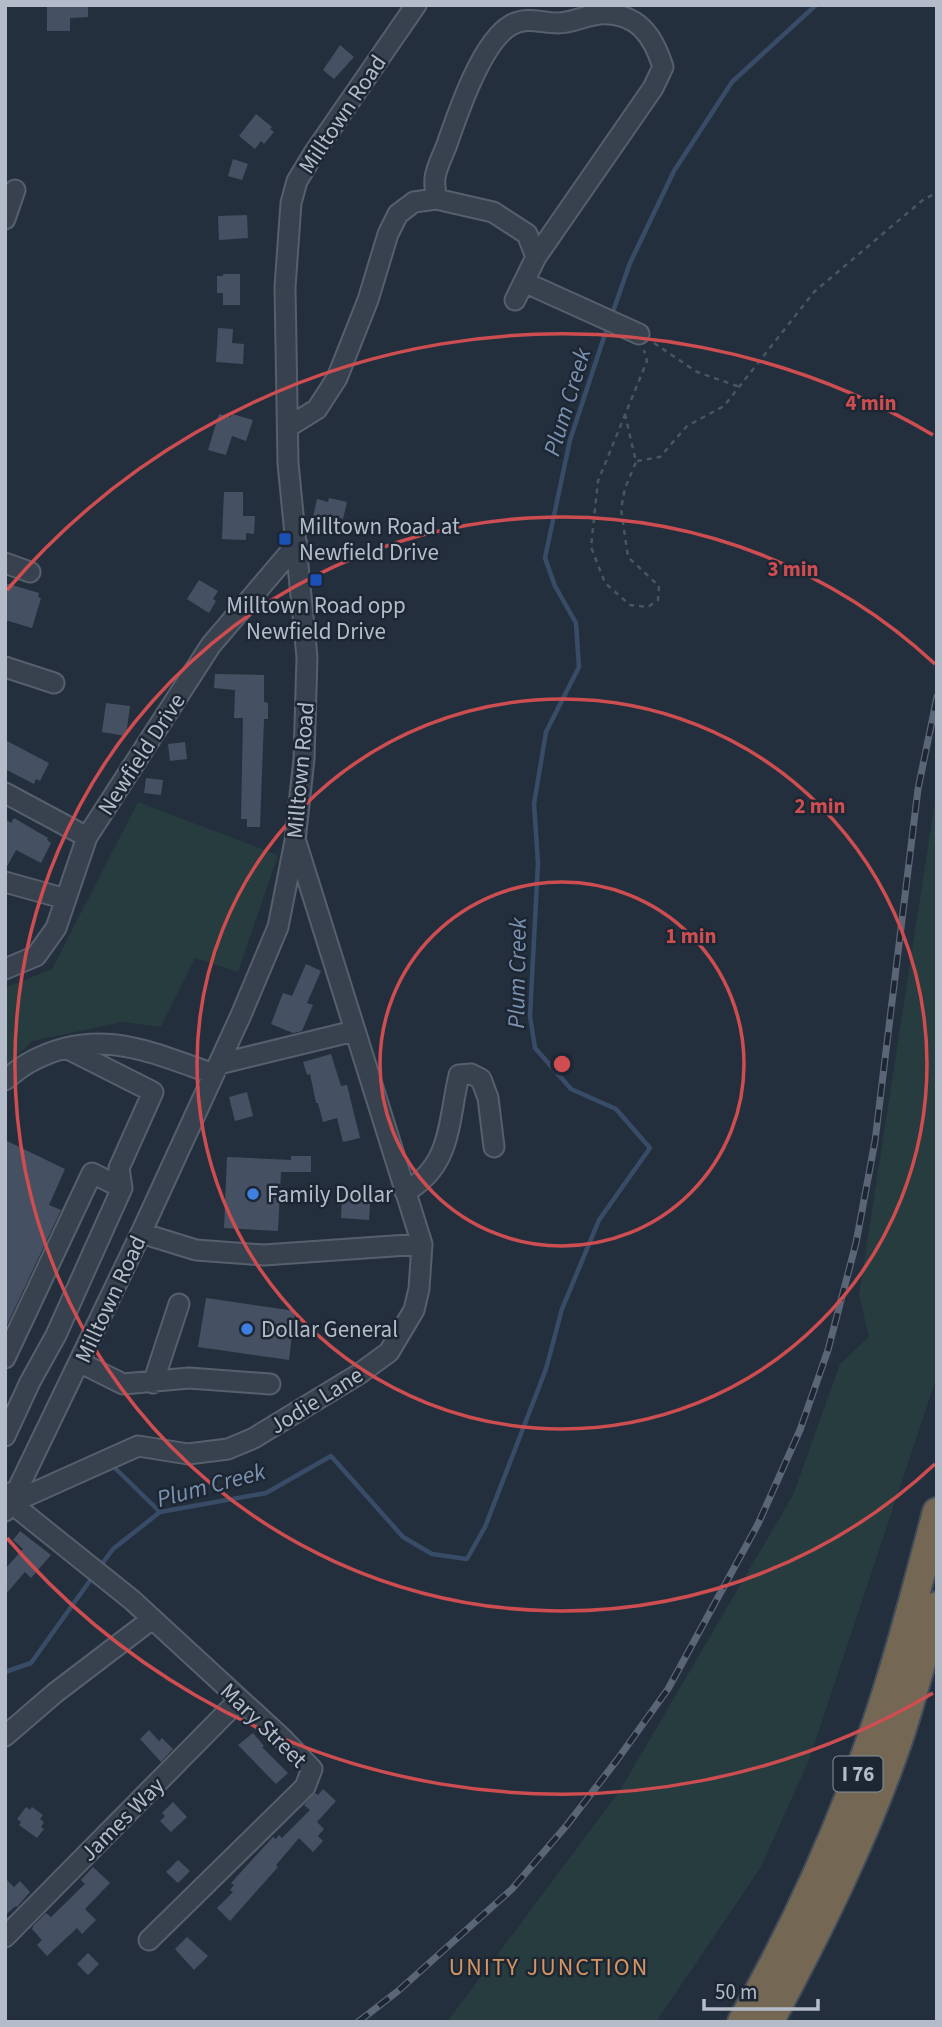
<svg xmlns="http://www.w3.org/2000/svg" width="942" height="2027" font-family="'Source Sans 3',sans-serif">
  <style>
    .green { fill: #263c3f }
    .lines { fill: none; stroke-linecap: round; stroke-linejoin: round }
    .stream { stroke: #394c67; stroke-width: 4.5 }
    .building { fill: #455162 }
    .minor-casing { stroke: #565f6c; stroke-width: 23 }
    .highway-casing { stroke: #434c59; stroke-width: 32 }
    .path { stroke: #44595c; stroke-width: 2.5; stroke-dasharray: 5 5; stroke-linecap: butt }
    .minor { stroke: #38414e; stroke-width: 19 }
    .highway { stroke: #746855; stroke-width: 28 }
    .rail-casing { stroke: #5a6575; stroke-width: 7 }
    .rail { stroke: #1d2633; stroke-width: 4.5; stroke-dasharray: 13; stroke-linecap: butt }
    .ring { fill: none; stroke: #ce4d50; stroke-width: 3.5 }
    .transit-dot { fill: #1a4fb4; stroke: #1d2633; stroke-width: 2.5 }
    .shop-dot { fill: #3f7fe0; stroke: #1d2633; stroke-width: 2.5 }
    .labels { text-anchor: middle; stroke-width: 5; stroke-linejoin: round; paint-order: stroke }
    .shield { fill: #1d2633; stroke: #878f9c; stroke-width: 2 }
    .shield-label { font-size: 21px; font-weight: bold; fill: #b4bcc9 }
    .street-label { font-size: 23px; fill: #b4bcc9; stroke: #1d2633 }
    .poi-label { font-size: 23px; fill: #b4bcc9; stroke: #1d2633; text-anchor: start }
    .water-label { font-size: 24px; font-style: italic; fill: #7c92b1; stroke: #1d2633 }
    .neighbourhood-label { font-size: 24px; letter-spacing: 2px; fill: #d59563; stroke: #1d2633 }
    .centre { fill: #ce4d50; stroke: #1d2633; stroke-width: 3.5 }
    .ring-label { font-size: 21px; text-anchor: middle; font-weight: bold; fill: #ce4d50; stroke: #1d2633; stroke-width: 5; stroke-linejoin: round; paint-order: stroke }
  </style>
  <rect width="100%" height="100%" fill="#242f3e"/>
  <path class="green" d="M937,788V1376L809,1760L761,1867L656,2022H447L619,1792L793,1495L840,1364L869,1337L859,1295Z
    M138,802L278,855L238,972L195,958L161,1027L123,1022L32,1041L5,1067V988L52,969Z"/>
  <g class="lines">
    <path class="stream" d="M611,317L630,263L674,171L732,82L816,5
      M116,1469L160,1512
      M99,1568L113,1549L160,1512L266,1493L331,1456L403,1537L432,1554L467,1559L485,1527L546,1369L562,1309L599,1220L650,1148L616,1109L571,1089L535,1048L530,1016L538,863L534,804L546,732L579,667L576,623L555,586L545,558L570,440L608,325
      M5,1672L31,1663L94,1575"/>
  </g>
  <path class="building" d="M47,5H88V17L70,18V31H47Z
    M340,45L354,57L334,79L323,70Z
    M256,114L272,127L270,129L274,132L264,144L261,141L255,149L239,136Z
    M233,159L248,164L242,180L228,176Z
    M247,215L248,238L219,240L218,216Z
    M223,274H240V305H223V293H217V276H223Z
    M218,328L233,329L232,343L244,344L243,364L216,362Z
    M219,414L231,417L232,414L253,420L246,441L232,436L226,455L208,450Z
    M224,492H243V516H255L254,534L246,533V540L222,539Z
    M329,498L347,502L343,519L337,517L336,522L313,517L317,499L328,502Z
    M199,580L218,591L213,599L216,601L209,613L187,599Z
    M5,583L39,593L38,597L41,598L32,628L5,620Z
    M215,674L264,675V702L268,703V719H264L260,827H247V819H241L243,718H234L235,690L214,688Z
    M106,703L130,706L126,736L102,732Z
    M5,740L49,763L40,781L36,779L34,784L5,769Z
    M185,742L187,759L170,761L168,744Z
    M146,778L163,780L161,795L144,793Z
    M14,818L48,838L47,840L51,843L41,863L16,850L5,870V819L11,823Z
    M306,964L321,971L307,1003L313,1005L302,1031L293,1033L271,1024L283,993L292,996Z
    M331,1054L341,1086L347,1085L360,1138L343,1142L337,1118L323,1122L318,1103H316L310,1074L307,1075L303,1062Z
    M247,1092L253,1116L235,1121L229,1097Z
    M5,1140L65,1169L49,1205L61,1210L5,1329Z
    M291,1156H311V1172H281L278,1231L224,1228L227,1157L291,1160Z
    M356,1189L371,1190L369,1220L341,1218L342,1198L355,1199Z
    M206,1298L295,1311L289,1360L198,1347Z
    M20,1531L51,1555L31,1578L25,1572L5,1595V1569L23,1549L13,1540Z
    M149,1730L159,1741L162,1738L173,1749L161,1762L140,1739Z
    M253,1733L264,1746L262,1747L288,1773L276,1784L238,1745Z
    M323,1789L336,1801L317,1822L324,1829L318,1836L323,1841L313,1852L299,1838L276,1865L278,1867L230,1921L217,1908L233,1892L230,1890L234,1885L231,1883L273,1837L276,1839L279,1835L282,1838L310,1810L304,1805L315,1793L318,1795Z
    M173,1802L187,1817L171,1832L160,1821L165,1816L162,1813Z
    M26,1807L30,1810L32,1807L43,1815L40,1819L44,1822L41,1827L44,1829L37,1838L19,1825L21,1822L17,1819Z
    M178,1860L190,1871L178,1883L166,1872Z
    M93,1867L110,1883L85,1909L96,1920L82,1934L77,1928L47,1956L37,1945L42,1940L32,1929L34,1925L46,1913L51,1917L85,1884L81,1880Z
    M5,1878L14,1887L20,1881L30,1892L17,1907L16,1906L5,1915Z
    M187,1937L208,1956L194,1970L175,1949Z
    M88,1953L99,1964L88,1975L77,1964Z"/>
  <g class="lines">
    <g class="minor-casing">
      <path id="minor" d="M436,199C436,192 434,184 435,178C436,168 442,157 446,147C457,116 481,42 511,25C527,16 541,23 558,23C573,23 586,15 600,14C637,12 653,35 663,67L653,88L536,257L515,300
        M5,219L15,190
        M524,282L639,334
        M288,427L317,409L337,378L368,300L388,234L398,214L414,202L436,199L493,212L527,234L536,257
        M5,563L30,572
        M5,667L54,683
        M5,793L87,837
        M5,882L66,899
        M5,969L36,956L56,928L87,837L211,645L297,544
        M219,1064L354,1031
        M5,1080C14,1073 22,1066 32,1061C98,1026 150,1052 214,1074
        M405,1192C452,1166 448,1122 459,1075L471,1074L481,1079L488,1098L494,1147
        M141,1233L196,1250L264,1255L422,1244
        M5,1358L92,1173L122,1188
        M81,1363L123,1384L189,1378L270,1384
        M153,1383L179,1304
        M5,1436L30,1382L56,1335L122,1188L119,1168L153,1092L66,1048
        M8,1493L11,1503L132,1600L282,1738L312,1769L305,1787L149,1940
        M11,1503L138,1446L188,1454L228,1449L254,1438L359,1374L389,1352L414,1310L419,1289L422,1244L296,842
        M5,1511L11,1503L141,1233L241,1015L278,927L295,841L304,759L307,657L288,463L285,287L291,203L297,181L314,153L416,5
        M5,1736L55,1693L152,1619
        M5,1937L239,1700"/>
    </g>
    <g class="highway-casing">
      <path id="highway" d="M742,2022C794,1931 837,1836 872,1737C898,1663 917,1587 937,1512
        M769,2022C818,1931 865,1837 898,1740C913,1696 924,1650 937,1606"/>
    </g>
    <path class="path" d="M654,343L697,372L740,387
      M625,414L636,462L625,488L621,509L628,557L659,586L658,600L648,607L630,605L605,583L591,547L598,481L647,361L644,350
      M637,461L660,457L687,426L724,406L814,292L924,199L937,193"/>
    <use href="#minor" class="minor"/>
    <use href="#highway" class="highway"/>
    <g class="rail-casing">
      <path id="rail" d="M358,2022L398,1991L512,1889L567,1825L617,1760L668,1689L758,1524L800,1430L828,1350L856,1243L875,1141L918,789L937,697"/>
    </g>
    <use href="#rail" class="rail"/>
  </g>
  <g class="ring">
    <circle cx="562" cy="1064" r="182"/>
    <circle cx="562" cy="1064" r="365"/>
    <path d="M935 1464A547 547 0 1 1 935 664"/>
    <path d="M933 1693A730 730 0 0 1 7 1538M7 590A730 730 0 0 1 933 435"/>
  </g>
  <g class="transit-dot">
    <rect x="278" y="532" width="14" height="14" rx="3.5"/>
    <rect x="309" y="573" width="14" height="14" rx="3.5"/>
  </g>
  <g class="shop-dot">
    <circle cx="253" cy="1194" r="7"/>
    <circle cx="247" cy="1329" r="7"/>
  </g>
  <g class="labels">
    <rect class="shield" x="833.5" y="1756.5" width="49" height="35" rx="5"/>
    <g class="shield-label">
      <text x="858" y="1781">I 76</text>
    </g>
    <g class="street-label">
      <text transform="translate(342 114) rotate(-56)" y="8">Milltown Road</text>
      <text transform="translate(141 754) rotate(-57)" y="8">Newfield Drive</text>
      <text transform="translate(300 770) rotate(-85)" y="8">Milltown Road</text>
      <text transform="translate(110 1299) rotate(-65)" y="8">Milltown Road</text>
      <text transform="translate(316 1400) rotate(-32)" y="8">Jodie Lane</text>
      <text transform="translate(264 1725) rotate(44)" y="8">Mary Street</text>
      <text transform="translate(122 1819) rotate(-45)" y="8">James Way</text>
    </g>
    <g class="poi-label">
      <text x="299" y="534">Milltown Road at<tspan x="299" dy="26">Newfield Drive</tspan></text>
      <text x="316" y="613" text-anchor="middle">Milltown Road opp<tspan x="316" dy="26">Newfield Drive</tspan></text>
      <text x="267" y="1202">Family Dollar</text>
      <text x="261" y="1337">Dollar General</text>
    </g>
    <g class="water-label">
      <text transform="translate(567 402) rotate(-73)" y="8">Plum Creek</text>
      <text transform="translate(517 973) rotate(-89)" y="8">Plum Creek</text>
      <text transform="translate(211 1485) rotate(-15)" y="8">Plum Creek</text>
    </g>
    <g class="neighbourhood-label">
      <text x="549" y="1975">UNITY JUNCTION</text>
    </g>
  </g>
  <circle cx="562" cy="1064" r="10" class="centre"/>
  <g class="ring-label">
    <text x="871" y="410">4 min</text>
    <text x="793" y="576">3 min</text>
    <text x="820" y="813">2 min</text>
    <text x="691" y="943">1 min</text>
  </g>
  <rect width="942" height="2027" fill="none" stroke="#b4bcc9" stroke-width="14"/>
  <path d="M704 1999v10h114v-10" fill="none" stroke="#b4bcc9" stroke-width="3.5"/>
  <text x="715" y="1999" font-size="21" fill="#b4bcc9" stroke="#1d2633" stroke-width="5" paint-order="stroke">50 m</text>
</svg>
